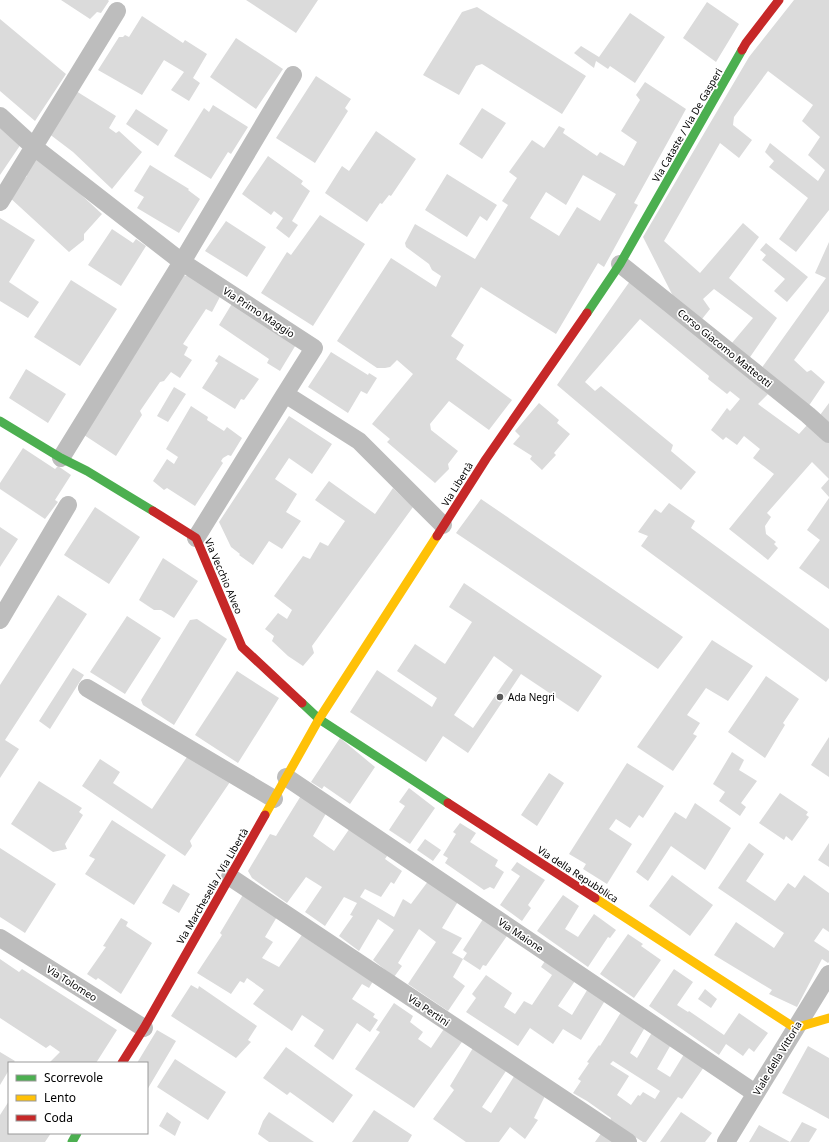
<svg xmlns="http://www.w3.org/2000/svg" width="829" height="1142" font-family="'Noto Sans',sans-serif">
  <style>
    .building { fill: #dbdbdb; fill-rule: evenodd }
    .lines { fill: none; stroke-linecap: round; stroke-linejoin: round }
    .street { stroke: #bdbdbd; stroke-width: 18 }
    .fast { stroke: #4caf50; stroke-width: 9 }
    .slow { stroke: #ffc107; stroke-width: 9 }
    .jam { stroke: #c62828; stroke-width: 9 }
    .poi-dot { fill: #595959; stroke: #fff; stroke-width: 1.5 }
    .labels { text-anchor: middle; stroke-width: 3.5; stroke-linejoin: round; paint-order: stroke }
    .street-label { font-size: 10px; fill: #000; stroke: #fff }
    .poi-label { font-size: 10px; fill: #000; stroke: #fff; text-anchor: start }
  </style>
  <rect width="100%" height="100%" fill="#fff"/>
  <path class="building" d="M61,0H108L109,1L101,13L97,12L90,19Z
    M246,0H318L296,33Z
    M794,0H829V210L796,252L779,239L808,198L769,167L774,161L765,152L770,143L818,181L825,170L808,155L820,137L802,121L813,105L768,71L734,117L733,125L752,140L739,158L720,143L664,241L700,273L743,223L759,237L729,278L777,318L748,360L731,344L753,318L714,289L703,299L710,309L702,319L675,300L643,237L749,57Z
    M707,2L739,24L716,62L683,38Z
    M477,7L586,76L562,114L482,64L476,66L459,95L423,75L462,12Z
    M630,13L665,37L635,83L610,66L608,69L596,61L594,68L574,53L581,46L599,57Z
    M142,16L183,43L185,40L207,54L193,78L200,83L189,101L171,90L184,72L164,60L142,95L98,70L119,37H123L125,35L129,37Z
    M0,19L66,74L35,121L0,91Z
    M236,38L283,69L256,109L210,77Z
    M316,76L351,99L345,108L348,111L315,163L276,138Z
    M645,82L686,109L634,203L638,205L604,267L598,263L556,334L481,287L451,336L464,345L456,359L512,400L489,430L449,401L430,424L431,430L458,451L448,464L449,469L435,483L387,442L390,439L372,424L413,374L397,360L390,367L385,368H377L337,341L391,258L436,287L441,276L432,270L429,264L406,247L405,243L415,224L475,259L508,205L502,201L517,178L509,172L532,140L544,148L559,126L565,129L563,133L597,156L600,152L624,166L637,142L621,131L640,100L636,95ZM583,175L616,194L600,221L577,207L559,236L530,218L546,192L566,205Z
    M76,91L116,116L109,128L116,133L119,131L142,152L112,189L73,152L48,133Z
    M213,105L248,127L231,154L228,152L211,179L174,156L204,108L209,112Z
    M482,108L506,123L482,159L459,144Z
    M136,109L168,130L158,146L126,124Z
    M0,124L21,144L0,175Z
    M376,131L416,159L391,196L389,195L382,204L380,203L367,222L325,193L342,166L349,171Z
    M38,155L102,214L84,234V240L69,252L8,196L27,176L25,171Z
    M268,156L303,181L301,184L310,191L292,221L298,225L289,238L276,228L283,218L274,211L271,215L242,194Z
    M150,165L189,189L188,190L200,199L179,233L137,208L144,197L134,191Z
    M447,174L497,205L487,221L480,216L467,237L425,210Z
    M320,215L365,244L313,326L261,293L287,252L291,255Z
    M0,218L35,240L9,282L39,302L28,318L0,301Z
    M226,221L266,247L247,277L205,251Z
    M112,229L133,243L136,239L146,246L121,286L88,265Z
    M829,242V311L794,360L807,372L811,370L825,382L808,407L761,369L826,278L815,273Z
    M766,243L808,277L787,302L774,291L785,279L762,260L766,255L760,250Z
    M182,274L186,276L189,274L222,293L212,312L206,309L183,344L188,347L184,355L192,360L180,378L171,372L164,381L160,382L140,411L142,415L116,456L84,435Z
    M71,280L117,309L80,366L34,337Z
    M630,281L768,394L758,404L799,434L808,424L829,442V497L821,488L829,479L812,462L767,513L771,517L765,526L766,534L776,542L774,544L778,548L768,560L729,529L774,474L753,458L760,449L744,436L737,445L726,437L723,440L711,430L727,408L730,411L740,399L730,391L727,394L708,379L709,376L640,319L585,382L595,391L601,386L673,445L671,451L696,472L681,490L557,385Z
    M233,302L297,343L280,371L267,363L269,359L219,325Z
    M331,352L368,375L369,373L377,378L367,394L361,391L348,413L308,387Z
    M219,355L259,379L244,400L241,399L235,409L202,388L218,363L215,361Z
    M26,369L66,394L48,423L9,398Z
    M174,387L186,394L168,422L157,416Z
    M539,403L559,420L557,423L570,434L554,453L556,455L542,470L530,459L532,456L513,444L520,436L515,431Z
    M829,403V422L820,415Z
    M191,406L208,417L207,420L224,431L227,427L242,438L231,456L228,455L223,458L221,461L223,463L195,506L167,488L164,490L153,481L167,459L174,464L178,457L166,449Z
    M289,416L332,444L312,474L289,458L275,479L297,494L286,512L301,521L282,549L269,541L253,565L239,555L240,554L231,547L219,522Z
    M23,448L55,469L58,466L71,475L55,500L58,502L45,519L0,489V483Z
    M329,481L375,514L393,488L413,507L312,646L314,653L303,666L288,656L272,641L274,636L265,629L278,613L287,619L292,610L274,596L303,556L310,559L320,542L328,546L345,521L315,500Z
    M829,498V589L799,568L820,540L807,530Z
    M481,499L683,637L658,669L456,533Z
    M669,503L695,521L691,528L829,629V678L826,682L641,546L648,536L638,532L655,509L661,513Z
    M95,507L140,537L109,584L64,555Z
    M0,527L18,539L0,567Z
    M163,558L198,581L174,618L161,610H154L139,600Z
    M464,583L602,676L578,712L521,674L468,753L443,736L426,762L350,712L377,670L432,707L437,698L397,671L415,644L445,664L472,622L449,607ZM494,656L513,670L473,728L454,715Z
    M58,595L87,614L5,740L19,749L0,778V685Z
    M127,616L161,638L125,694L90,672Z
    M197,619L227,639L174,725L143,705L141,700L190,620Z
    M712,640L753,666L728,701L706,688L687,715L700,723L693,734L697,736L673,771L637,747Z
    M73,668L84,675L50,729L39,721Z
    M237,671L279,698L238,763L195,735Z
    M766,676L799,699L783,723L785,725L765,758L728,732Z
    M829,737V777L811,765Z
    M340,738L375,767L350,804L324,786L322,789L311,782Z
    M732,752L744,760L739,770L757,781L741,803L746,807L740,816L719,801L725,792L713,784Z
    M189,754L230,782L190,841L192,846L185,856L82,786L100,759L120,772L113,783L152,809Z
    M627,763L664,786L643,818L639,815L630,828L616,819L609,829L632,844L607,884L583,869L586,864L569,854Z
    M549,773L564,783L537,826L521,815Z
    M39,781L82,808L79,812L83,815L65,844L67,849L53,852L11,824Z
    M409,788L435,808L410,844L389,830L405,806L399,802Z
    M780,793L808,812L806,815L809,817L792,841L786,836L784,840L759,823Z
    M302,794L328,810L313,836L334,851L350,828L389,853L385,859L402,871L394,884L391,882L381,897L365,889L360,897L394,917L403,899L411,904L429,880L459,900L442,928L462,938L452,953L463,959L453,977L465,986L448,1011L408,984L436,942L419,929L398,963L402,966L394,977L373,960L394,930L378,919L359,951L339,936L353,916L350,915L357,903L344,897L325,926L305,912L322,887L306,877L287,903L252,878L248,871L270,834L276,836Z
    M695,803L731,828L705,870L671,846L648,881L636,872L675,812L686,819Z
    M112,820L166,855L134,905L85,874L95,859L89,856Z
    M460,823L476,833L470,842L498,860L495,866L504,872L494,889L490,887L484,890L445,863L448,858L443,855L456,834L453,832Z
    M425,839L441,850L433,861L417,850Z
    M749,843L764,854L746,881L775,901L788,883L795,888L804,875L829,893V932L823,928L814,941L829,951V962L828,963L822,959L797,1007L769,994L772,990L714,955L736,922L774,948L784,933L718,888Z
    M829,843V867L818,860Z
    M0,848L56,884L25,933L0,917Z
    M517,862L545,880L528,905L531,908L522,921L500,905L520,876L511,870Z
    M672,875L713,905L690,936L649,906Z
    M173,884L190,894L179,913L162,903Z
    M244,893L278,915L265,937L273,942L262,958L279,967L304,932L375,978L369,988L362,984L352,999L375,1014L373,1017L378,1020L370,1032L357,1023L333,1060L314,1046L324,1030L302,1015L292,1031L253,1004L264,990L247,978L244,983L240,981L231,994L197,973L222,935L220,933Z
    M563,895L579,906L565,929L578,937L594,914L616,930L610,938L608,937L588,967L537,931Z
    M485,916L509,933L486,966L483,965L480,970L463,959L467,953L463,950Z
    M121,918L128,922L126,926L152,943L121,994L98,978L96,980L87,974L106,947L103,946Z
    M628,934L643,944L641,946L661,960L634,998L600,974Z
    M547,958L577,978L558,1006L572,1015L589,987L606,999L581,1040L563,1029L553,1044L530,1028L518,1046L466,1012L476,998L472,994L486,975L512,993L504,1007L515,1014L524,1001L532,1005L552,975L541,967Z
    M0,959L19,972L22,969L117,1030L96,1063H49L60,1052L50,1045L46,1048L0,1018Z
    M674,969L693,982L677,1005L688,1012L689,1011L724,1035L739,1013L768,1033L754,1052L749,1048L743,1056L726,1044L719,1055L649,1006Z
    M191,985L198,989L199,986L257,1026L248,1040L251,1042L236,1058L171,1016Z
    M705,989L717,999L711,1008L698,999Z
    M394,1003L413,1016L410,1022L423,1032L418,1039L431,1048L448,1023L467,1035L414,1108L355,1069L380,1032L376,1030Z
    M623,1009L647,1024L630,1053L637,1058L654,1029L673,1041L657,1069L670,1077L686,1051L706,1064L682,1099L678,1097L646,1142H643L610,1121L611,1118L587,1101L573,1093L581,1081L578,1079L589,1063L587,1062L599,1045L600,1046ZM613,1061L660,1091L655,1099L643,1092L640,1096L638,1095L631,1105L617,1095L629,1076L610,1064Z
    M157,1030L176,1041L147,1090V1063H137Z
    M476,1043L510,1065L482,1107L491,1113L518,1070L547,1092L534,1118L538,1120L525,1139L510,1127L499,1142H466L433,1119L454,1090L450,1086Z
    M808,1046L829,1058V1119L782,1093Z
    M286,1047L353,1095L333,1123L290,1092L287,1095L263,1078Z
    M0,1052L15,1061L13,1063H9V1070L0,1085Z
    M175,1059L226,1092L208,1120L157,1087Z
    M9,1101V1133H51L45,1142H0V1115Z
    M374,1110L412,1135L408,1142H352Z
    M167,1112L181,1122L175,1136L159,1126Z
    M269,1112L314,1142H269L258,1134L263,1121Z
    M681,1112L712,1133L705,1142H660Z
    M802,1122L817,1129L809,1142H749L759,1125L790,1142Z
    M602,1132L617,1142H595Z"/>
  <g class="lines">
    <path class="street" d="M0,116L34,147L182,262L314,348L285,394L359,441L443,525
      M0,202L117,11
      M620,264L808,415L829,434
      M61,458L182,262L293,75
      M196,538L285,394
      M0,620L68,505
      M87,688L274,799
      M286,777L755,1093
      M230,877L628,1142
      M0,938L144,1028
      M726,1142L829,974"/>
    <path class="fast" d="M587,313L620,264L742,50
      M0,421L61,458L87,471L153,511
      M302,703L319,719L448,803
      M72,1142L77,1133"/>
    <path class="slow" d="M265,815L319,719L437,536
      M595,898L795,1028L829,1018"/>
    <path class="jam" d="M742,50L746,43L779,0
      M153,511L196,538L242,647L302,703
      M437,536L486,459L587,313
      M448,803L595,898
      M122,1063L144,1028L265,815"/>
  </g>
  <circle class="poi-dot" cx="500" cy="697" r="4"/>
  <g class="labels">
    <g class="street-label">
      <text transform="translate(687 125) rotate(-60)" y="4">Via Cataste / Via De Gasperi</text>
      <text transform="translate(259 312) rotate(33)" y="4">Via Primo Maggio</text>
      <text transform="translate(725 348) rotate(39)" y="4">Corso Giacomo Matteotti</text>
      <text transform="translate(457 484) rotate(-58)" y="4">Via Libertà</text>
      <text transform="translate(224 576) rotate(67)" y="4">Via Vecchio Alveo</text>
      <text transform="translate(578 874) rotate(33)" y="4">Via della Repubblica</text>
      <text transform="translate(212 886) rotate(-60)" y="4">Via Marchesella / Via Libertà</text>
      <text transform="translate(521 935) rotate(34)" y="4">Via Maione</text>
      <text transform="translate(72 983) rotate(32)" y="4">Via Tolomeo</text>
      <text transform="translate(429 1010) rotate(34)" y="4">Via Pertini</text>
      <text transform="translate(777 1058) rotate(-59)" y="4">Viale della Vittoria</text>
    </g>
    <g class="poi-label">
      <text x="508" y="701">Ada Negri</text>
    </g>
  </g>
  <rect x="8" y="1062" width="140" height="72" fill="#ffffff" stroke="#999999"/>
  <rect x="16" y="1075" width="20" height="6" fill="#4caf50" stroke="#999999"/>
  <text x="44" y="1082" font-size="12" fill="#000000">Scorrevole</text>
  <rect x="16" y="1095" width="20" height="6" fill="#ffc107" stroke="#999999"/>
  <text x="44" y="1102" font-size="12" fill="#000000">Lento</text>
  <rect x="16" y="1115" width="20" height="6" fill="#c62828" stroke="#999999"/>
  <text x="44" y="1122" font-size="12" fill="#000000">Coda</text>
</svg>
